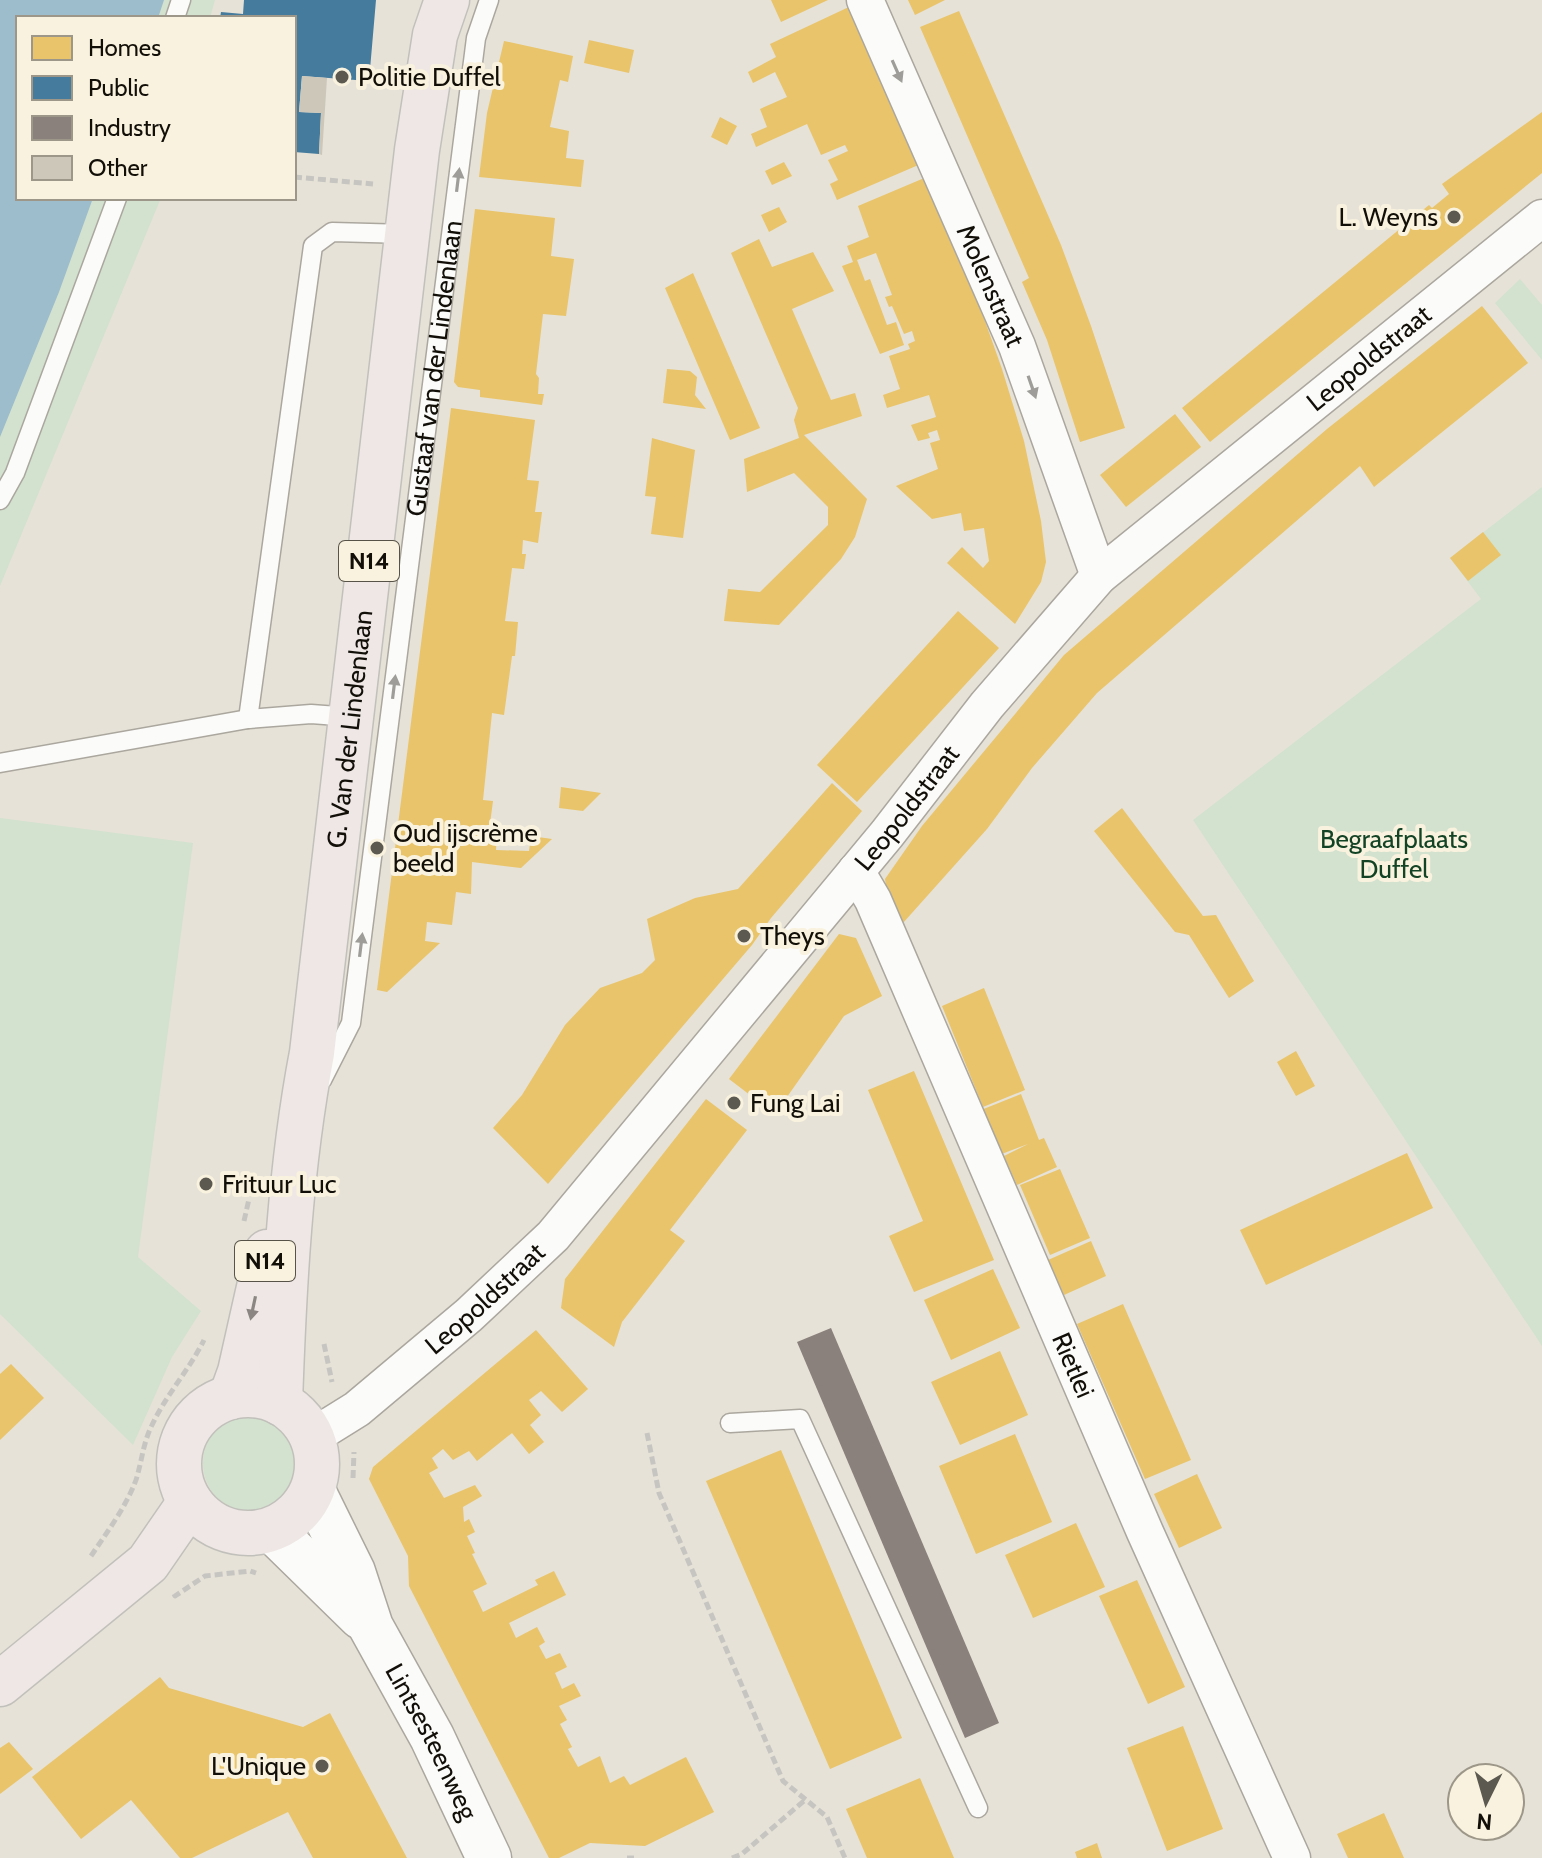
<svg xmlns="http://www.w3.org/2000/svg" width="1542" height="1858" font-family="Cabin,sans-serif">
  <style>
    .green { fill: #d2e2cf }
    .water { fill: #9dbccc }
    .homes { fill: #e9c46a }
    .public { fill: #457b9d }
    .industry { fill: #8a817c }
    .building { fill: #ccc7b9 }
    .lines { fill: none; stroke-linecap: round; stroke-linejoin: round }
    .service-casing { stroke: #aba79f; stroke-width: 21 }
    .minor-casing { stroke: #aba79f; stroke-width: 39 }
    .tertiary-casing { stroke: #aba79f; stroke-width: 47 }
    .primary-casing { stroke: #c2c0bb; stroke-width: 47 }
    .path { stroke: #c6c5c1; stroke-width: 5; stroke-dasharray: 8 4; stroke-linecap: butt }
    .service { stroke: #fbfbf9; stroke-width: 18 }
    .minor { stroke: #fbfbf9; stroke-width: 36 }
    .tertiary { stroke: #fbfbf9; stroke-width: 44 }
    .primary { stroke: #eee7e5; stroke-width: 44 }
    .oneway { fill: #9e9d99 }
    .oneway2 { fill: #8b8682 }
    .poi-dot { fill: #5c5951; stroke: #f9f2de; stroke-width: 3 }
    .labels { text-anchor: middle; stroke-width: 8; stroke-linejoin: round; paint-order: stroke }
    .shield { fill: #f9f2de; stroke: #575349; stroke-width: 2 }
    .shield-label { font-size: 24px; font-weight: bold; fill: #120f09 }
    .poi-label { font-size: 26px; fill: #120f09; stroke: #f9f2de; text-anchor: start }
    .street-label { font-size: 26px; fill: #120f09; stroke: #f9f2de }
    .park-label { font-size: 26px; fill: #134325; stroke: #f9f2de }
  </style>
  <rect width="100%" height="100%" fill="#e6e2d7"/>
  <path class="green" d="M127,0H215L210,18H119Z
    M47,198H161L0,586V309Z
    M1520,279L1542,305V360L1495,303Z
    M1542,487V1346L1193,820L1481,599L1450,558Z
    M0,818L193,843L138,1257L201,1311L172,1357L133,1445L0,1314Z
    M203 1463a50 50 0 1 1 100 0a50 50 0 1 1-100 0Z"/>
  <path class="water" d="M0,0H164L158,18H18V198H93L59,292L0,437Z"/>
  <path class="homes" d="M771,0H828L781,22Z
    M908,0H945L915,15Z
    M851,6L923,163L837,200L830,184L838,180L828,160L848,151L845,145L821,155L807,124L756,147L751,134L767,127L760,109L787,97L775,72L753,83L748,72L776,57L770,44Z
    M959,11L1061,245L1091,326L1125,428L1080,442L1047,340L1022,282L1029,278L920,27Z
    M589,40L634,50L629,73L584,63Z
    M504,41L573,56L568,82L560,80L550,127L569,131L566,158L584,160L581,187L479,177L487,113Z
    M1542,112V173L1210,442L1182,408L1429,205L1432,208L1449,194L1442,184Z
    M720,117L737,126L727,145L711,137Z
    M784,162L792,176L772,185L765,171Z
    M929,176L975,293L1002,369L1024,441L1041,521L1046,562L1041,582L1015,624L947,563L962,547L983,568L989,561L984,528L964,531L961,513L932,519L896,486L938,469L930,443L940,440L937,430L928,433L930,438L918,441L911,425L936,417L929,395L887,408L883,395L900,389L889,356L910,349L908,344L915,341L912,331L904,334L892,306L889,307L885,297L892,295L876,253L857,260L865,281L870,279L887,325L896,322L904,345L880,354L842,266L853,262L847,246L869,237L858,206Z
    M779,207L787,222L769,232L761,215Z
    M475,209L555,218L551,256L574,259L566,316L543,314L536,374L539,378L538,394H544L542,405L480,397V390L458,387L454,382Z
    M759,239L772,267L813,252L834,291L792,309L831,400L855,393L862,416L804,435L867,499L855,537L841,559L779,625L724,621L728,589L760,592L828,525V507L794,473L747,492L744,459L799,438L794,420L798,408L731,253Z
    M693,273L760,428L730,440L665,288Z
    M1482,306L1528,363L1374,487L1360,466L1097,693L1032,768L987,829L903,923L889,905L885,879L922,826L1064,655L1327,429Z
    M667,369L690,371L697,377L695,395L706,409L663,403Z
    M451,408L535,420L527,480L539,481L535,512H542L538,543L523,540L522,554H526L524,569L512,568L505,621L518,622L515,656H512L504,715L492,713L483,800L493,801L489,831L497,832L496,850L529,851L531,836L552,839L521,868L472,862L471,894L456,892L452,925L427,922L425,941L440,943L387,992L377,990Z
    M1175,414L1201,447L1126,507L1100,475Z
    M652,438L695,450L683,538L651,534L656,497L645,496Z
    M1483,532L1501,555L1468,581L1450,558Z
    M958,611L999,648L857,802L817,765Z
    M832,783L862,811L771,918L752,945L548,1184L493,1128L522,1095L565,1025L600,988L642,973L655,960L647,919L695,898L738,889Z
    M561,787L601,793L583,811L559,808Z
    M1122,808L1203,916L1216,915L1254,981L1229,998L1189,935L1175,932L1094,831Z
    M839,934L856,938L882,996L844,1016L775,1114L729,1079Z
    M984,988L1025,1090L983,1107L942,1006Z
    M1296,1051L1315,1086L1296,1096L1277,1062Z
    M914,1071L994,1260L914,1292L889,1236L923,1221L868,1090Z
    M1021,1094L1039,1140L1044,1138L1057,1167L1017,1185L1004,1156L1028,1144L999,1155L981,1110Z
    M706,1099L747,1130L670,1230L685,1241L622,1322L614,1347L561,1308L565,1279Z
    M1407,1153L1433,1208L1266,1285L1240,1230Z
    M1060,1169L1090,1238L1050,1255L1020,1185Z
    M1091,1241L1106,1276L1064,1295L1048,1260Z
    M993,1269L1020,1328L951,1360L924,1300Z
    M1123,1304L1191,1460L1145,1479L1077,1324Z
    M536,1330L588,1389L562,1412L541,1391L529,1400L541,1415L530,1425L544,1442L529,1454L512,1433L477,1461L469,1451L453,1460L443,1449L432,1458L438,1468L429,1473L444,1498L475,1485L482,1496L463,1507L464,1522L469,1519L475,1532L467,1536L475,1553L472,1554L487,1584L473,1591L483,1612L538,1585L535,1580L554,1571L566,1595L509,1623L516,1638L537,1627L545,1642L539,1646L546,1659L560,1653L567,1667L555,1673L562,1689L574,1683L581,1696L559,1706L567,1720L560,1724L572,1747L568,1749L578,1767L600,1756L610,1783L624,1776L630,1785L686,1757L714,1812L645,1846L590,1843L559,1858H549L409,1586L408,1556L369,1479L373,1467Z
    M1000,1351L1028,1415L960,1445L931,1382Z
    M11,1364L44,1398L0,1440V1374Z
    M1015,1434L1052,1522L976,1554L939,1466Z
    M781,1450L902,1738L830,1769L706,1481Z
    M1197,1474L1222,1528L1179,1548L1154,1494Z
    M1076,1523L1105,1587L1033,1618L1005,1555Z
    M1137,1580L1185,1687L1148,1704L1099,1596Z
    M160,1677L169,1688L303,1727L330,1713L407,1858H313L288,1812L192,1858H180L131,1800L81,1839L32,1777Z
    M1183,1726L1223,1829L1167,1851L1127,1748Z
    M9,1742L33,1769L0,1794V1748Z
    M920,1778L954,1858H867L846,1809Z
    M1384,1813L1404,1858H1348L1337,1834Z
    M1097,1843L1102,1858H1077L1075,1852Z"/>
  <path class="public" d="M244,0H376L369,81L302,76L299,112L321,113L319,154L294,152V18H220L221,12L243,14Z"/>
  <path class="industry" d="M831,1328L999,1723L965,1738L797,1342Z"/>
  <path class="building" d="M302,76L327,78L322,155L319,154L321,113L299,112Z"/>
  <g class="lines">
    <g class="service-casing">
      <g id="service">
        <path d="M175,18L181,0"/>
        <path d="M0,500L15,473L117,198"/>
        <path d="M248,719L313,246L332,232L407,234"/>
        <path d="M0,763L248,719L311,714L351,717"/>
        <path id="s1" d="M322,1080L351,1023L476,38L489,0"/>
        <path d="M730,1423L800,1419L978,1808"/>
      </g>
    </g>
    <g class="minor-casing">
      <g id="minor">
        <path id="s2" d="M865,0L1017,346L1099,576"/>
        <path id="s3" d="M856,871L873,900L1145,1532L1292,1858"/>
        <path id="s4" d="M312,1437L357,1409L469,1315L553,1236L887,834L987,705L1099,576L1542,218"/>
      </g>
    </g>
    <g class="tertiary-casing">
      <g id="tertiary">
        <path id="s5" d="M313,1491L353,1572L371,1627L432,1737L489,1858"/>
        <path d="M272,1530L361,1617"/>
      </g>
    </g>
    <g class="primary-casing">
      <g id="primary">
        <circle cx="248" cy="1464" r="69"/>
        <path d="M231,1397L240,1372L267,1252"/>
        <path id="s6" d="M280,1403C284,1286 290,1168 312,1053L417,150L435,35L447,0"/>
        <path d="M0,1684L148,1563L190,1502"/>
      </g>
    </g>
    <path class="path" d="M294,177L373,184
      M244,1221L249,1199
      M324,1344L332,1382
      M647,1433L659,1493L783,1781L827,1817L845,1858
      M353,1478L354,1452
      M91,1556C107,1532 126,1507 136,1480C142,1461 143,1443 152,1425C166,1395 189,1370 204,1340
      M174,1594L175,1596L205,1576L250,1571L256,1573
      M627,1858H634
      M732,1858L742,1854L805,1800"/>
    <use href="#service" class="service"/>
    <use href="#minor" class="minor"/>
    <use href="#tertiary" class="tertiary"/>
    <use href="#primary" class="primary"/>
  </g>
  <defs><path id="oneway-solid" d="M-6-.8H1V-3.2L6.5 0L1 3.2V.8H-6Z" transform="scale(2)"/></defs>
  <g class="oneway">
    <use href="#oneway-solid" transform="translate(897 71) rotate(66)"/>
    <use href="#oneway-solid" transform="translate(458 180) rotate(-83)"/>
    <use href="#oneway-solid" transform="translate(1032 387) rotate(71)"/>
    <use href="#oneway-solid" transform="translate(394 687) rotate(-83)"/>
    <use href="#oneway-solid" transform="translate(361 945) rotate(-83)"/>
  </g>
  <use class="oneway2" href="#oneway-solid" transform="translate(253 1308) rotate(102)"/>
  <g class="poi-dot">
    <circle cx="342" cy="77" r="8"/>
    <circle cx="1454" cy="217" r="8"/>
    <circle cx="377" cy="848" r="8"/>
    <circle cx="744" cy="936" r="8"/>
    <circle cx="734" cy="1103" r="8"/>
    <circle cx="206" cy="1184" r="8"/>
    <circle cx="322" cy="1766" r="8"/>
  </g>
  <g class="labels">
    <g class="shield">
      <rect x="339" y="541" width="60" height="40" rx="6"/>
      <rect x="235" y="1241" width="60" height="40" rx="6"/>
    </g>
    <g class="shield-label">
      <text x="369" y="569">N14</text>
      <text x="265" y="1269">N14</text>
    </g>
    <g class="poi-label">
      <text x="358" y="86">Politie Duffel</text>
      <text x="1438" y="226" text-anchor="end">L. Weyns</text>
      <text x="393" y="842">Oud ijscrème<tspan x="393" dy="30">beeld</tspan></text>
      <text x="760" y="945">Theys</text>
      <text x="750" y="1112">Fung Lai</text>
      <text x="222" y="1193">Frituur Luc</text>
      <text x="306" y="1775" text-anchor="end">L'Unique</text>
    </g>
    <g class="street-label">
      <text dy="9" stroke="none"><textPath href="#s2" startOffset="312">Molenstraat</textPath></text>
      <text dy="9" stroke="none"><textPath href="#s4" startOffset="1518">Leopoldstraat</textPath></text>
      <text dy="9" stroke="none"><textPath href="#s1" startOffset="724">Gustaaf van der Lindenlaan</textPath></text>
      <text dy="9" stroke="none"><textPath href="#s6" startOffset="678">G. Van der Lindenlaan</textPath></text>
      <text dy="9" stroke="none"><textPath href="#s4" startOffset="870">Leopoldstraat</textPath></text>
      <text dy="9" stroke="none"><textPath href="#s4" startOffset="222">Leopoldstraat</textPath></text>
      <text dy="9" stroke="none"><textPath href="#s3" startOffset="540">Rietlei</textPath></text>
      <text dy="9" stroke="none"><textPath href="#s5" startOffset="278">Lintsesteenweg</textPath></text>
    </g>
    <g class="park-label">
      <text x="1394" y="848">Begraafplaats<tspan x="1394" dy="30">Duffel</tspan></text>
    </g>
  </g>
  <rect x="16" y="16" width="280" height="184" fill="#f9f2de" stroke="#9d9789" stroke-width="2"/>
  <rect x="32" y="36" width="40" height="24" fill="#e9c46a" stroke="#9d9789" stroke-width="2"/>
  <text x="88" y="56" font-size="24" fill="#120f09">Homes</text>
  <rect x="32" y="76" width="40" height="24" fill="#457b9d" stroke="#9d9789" stroke-width="2"/>
  <text x="88" y="96" font-size="24" fill="#120f09">Public</text>
  <rect x="32" y="116" width="40" height="24" fill="#8a817c" stroke="#9d9789" stroke-width="2"/>
  <text x="88" y="136" font-size="24" fill="#120f09">Industry</text>
  <rect x="32" y="156" width="40" height="24" fill="#ccc7b9" stroke="#9d9789" stroke-width="2"/>
  <text x="88" y="176" font-size="24" fill="#120f09">Other</text>
  <g transform="translate(1486 1802) rotate(185)"><circle r="38" fill="#f9f2de" stroke="#9d9789" stroke-width="2"/>
  <path d="M0-6L14 30L0 20L-14 30Z" fill="#5c5951"/>
  <text y="-12" font-size="22" font-weight="bold" text-anchor="middle" fill="#120f09">N</text>
  </g>
</svg>
